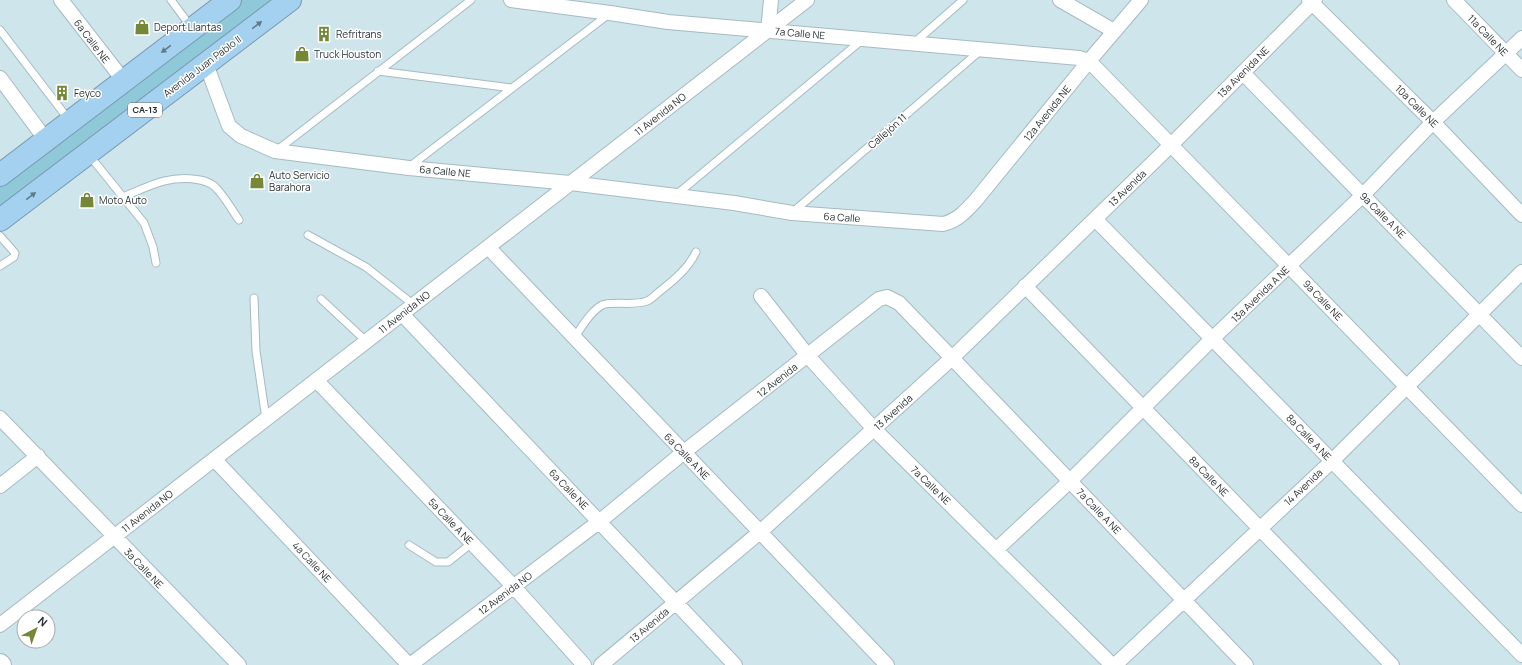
<svg xmlns="http://www.w3.org/2000/svg" width="1522" height="665" font-family="Manrope,sans-serif">
  <style>
    .green { fill: #8ec8d9 }
    .lines { fill: none; stroke-linecap: round; stroke-linejoin: round }
    .lane-casing { stroke: #a5bbc2; stroke-width: 9 }
    .street-casing { stroke: #a5bbc2; stroke-width: 16 }
    .secondary-casing { stroke: #a5bbc2; stroke-width: 22 }
    .highway-casing { stroke: #7999af; stroke-width: 24 }
    .lane { stroke: #fff; stroke-width: 7 }
    .street { stroke: #fff; stroke-width: 14 }
    .secondary { stroke: #fff; stroke-width: 20 }
    .highway { stroke: #a4d1f0; stroke-width: 22 }
    .oneway { fill: #607a89 }
    .labels { text-anchor: middle; stroke-width: 3; stroke-linejoin: round; paint-order: stroke }
    .shield { fill: #fff; stroke: #697072; stroke-width: 1 }
    .shield-label { font-size: 9px; font-weight: bold; fill: #293235 }
    .poi-label { font-size: 10px; fill: #293235; stroke: #fff; text-anchor: start }
    .street-label { font-size: 10px; fill: #293235; stroke: #fff }
  </style>
  <rect width="100%" height="100%" fill="#cee5ec"/>
  <path class="green" d="M231,0H287L0,219V177Z"/>
  <g class="lines">
    <g class="lane-casing">
      <path id="lane" d="M171,0L191,27
        M0,30L69,120
        M914,43L963,0
        M378,71L512,88
        M276,151L471,0
        M89,155L144,223L153,247L156,263
        M409,167L609,14
        M676,195L862,40
        M123,197C149,186 170,174 200,180C205,181 212,183 216,188C225,197 232,210 239,220
        M793,212L981,50
        M308,235L366,267L414,305
        M0,236L15,253L14,257L0,266
        M254,298L256,351L266,419
        M321,299L366,341
        M574,338C582,327 590,312 602,305C610,301 636,306 647,301C651,300 656,294 659,292C674,280 688,269 696,252
        M409,545L436,562H448L472,543"/>
    </g>
    <g class="street-casing">
      <path id="street" d="M61,0L124,81
        M511,0L610,13L668,22L1068,57L1079,58L1089,61L1522,505
        M1060,0L1114,31
        M1309,0L1433,122L1522,215
        M1454,0L1522,70
        M768,31L771,0
        M206,64L229,126L241,136L275,151L409,168L570,183L734,203L792,213L943,224C957,221 966,211 976,200L1089,61L1141,0
        M1243,73L1522,358
        M0,78L46,140
        M1095,219L1522,655
        M488,247L887,665
        M1025,286L1392,665
        M761,296L808,356L874,429L1112,665
        M402,314L735,665
        M316,380L514,587L584,665
        M0,418L239,665
        M214,459L409,665
        M0,486L38,456
        M997,549L1070,481L1212,339L1363,195L1433,122L1522,38
        M0,625L807,0
        M410,665L600,521L684,452L879,299L887,297L899,303L952,358L1246,665
        M601,665L760,532L952,358L1171,145L1315,0
        M1115,665L1332,461L1522,272"/>
    </g>
    <g class="secondary-casing">
      <path id="secondary" d="M0,664L1,665"/>
    </g>
    <g class="highway-casing">
      <path id="highway" d="M0,175L230,0
        M0,220L290,0"/>
    </g>
    <use href="#lane" class="lane"/>
    <use href="#street" class="street"/>
    <use href="#secondary" class="secondary"/>
    <use href="#highway" class="highway"/>
  </g>
  <defs><path id="oneway-solid" d="M-6-.8H1V-3.2L6.5 0L1 3.2V.8H-6Z"/></defs>
  <g class="oneway">
    <use href="#oneway-solid" transform="translate(257 25) rotate(-37)"/>
    <use href="#oneway-solid" transform="translate(166 49) rotate(143)"/>
    <use href="#oneway-solid" transform="translate(31 196) rotate(-37)"/>
  </g>
  <defs>
    <g id="shop-bare" transform="scale(1.2)"><path d="M-5-2.5h2.3a2.7 3.5 0 0 1 5.4 0H5L5.5 6h-11ZM-1.5-2.5h3a1.5 2.3 0 0 0-3 0Z" fill="#758838" stroke="#fff" stroke-width="2.5" paint-order="stroke"/></g>
    <g id="building-bare" transform="scale(1.2)"><path d="M-4-6H4V6H1V3H-1V6H-4ZM-2.5-4.3h1.7v1.8h-1.7ZM.8-4.3h1.7v1.8H.8ZM-2.5-1h1.7V.8h-1.7ZM.8-1h1.7V.8H.8Z" fill="#758838" stroke="#fff" stroke-width="2.5" paint-order="stroke"/></g>
  </defs>
  <g fill-rule="evenodd">
    <use href="#shop-bare" x="142" y="27"/>
    <use href="#building-bare" x="324" y="34"/>
    <use href="#shop-bare" x="302" y="54"/>
    <use href="#building-bare" x="62" y="93"/>
    <use href="#shop-bare" x="257" y="181"/>
    <use href="#shop-bare" x="87" y="200"/>
  </g>
  <g class="labels">
    <rect class="shield" x="128" y="103" width="34" height="14" rx="3"/>
    <g class="shield-label">
      <text x="145" y="113">CA-13</text>
    </g>
    <g class="poi-label">
      <text x="154" y="31">Deport Llantas</text>
      <text x="336" y="38">Refritrans</text>
      <text x="314" y="58">Truck Houston</text>
      <text x="74" y="97">Feyco</text>
      <text x="269" y="179">Auto Servicio<tspan x="269" dy="12">Barahora</tspan></text>
      <text x="99" y="204">Moto Auto</text>
    </g>
    <g class="street-label">
      <text transform="translate(800 33) rotate(5)" y="4">7a Calle NE</text>
      <text transform="translate(1488 35) rotate(46)" y="4">11a Calle NE</text>
      <text transform="translate(92 41) rotate(53)" y="4">6a Calle NE</text>
      <text transform="translate(202 66) rotate(-37)" y="4">Avenida Juan Pablo II</text>
      <text transform="translate(1243 72) rotate(-45)" y="4">13a Avenida NE</text>
      <text transform="translate(1417 106) rotate(45)" y="4">10a Calle NE</text>
      <text transform="translate(1047 113) rotate(-51)" y="4">12a Avenida NE</text>
      <text transform="translate(660 114) rotate(-38)" y="4">11 Avenida NO</text>
      <text transform="translate(887 131) rotate(-41)" y="4">Callejón 11</text>
      <text transform="translate(445 171) rotate(5)" y="4">6a Calle NE</text>
      <text transform="translate(1127 188) rotate(-44)" y="4">13 Avenida</text>
      <text transform="translate(1383 215) rotate(45)" y="4">9a Calle A NE</text>
      <text transform="translate(842 217) rotate(4)" y="4">6a Calle</text>
      <text transform="translate(1260 294) rotate(-44)" y="4">13a Avenida A NE</text>
      <text transform="translate(1323 300) rotate(46)" y="4">9a Calle NE</text>
      <text transform="translate(404 312) rotate(-38)" y="4">11 Avenida NO</text>
      <text transform="translate(777 380) rotate(-38)" y="4">12 Avenida</text>
      <text transform="translate(893 412) rotate(-42)" y="4">13 Avenida</text>
      <text transform="translate(1309 437) rotate(46)" y="4">8a Calle A NE</text>
      <text transform="translate(687 456) rotate(46)" y="4">6a Calle A NE</text>
      <text transform="translate(1209 476) rotate(46)" y="4">8a Calle NE</text>
      <text transform="translate(931 485) rotate(44)" y="4">7a Calle NE</text>
      <text transform="translate(1303 487) rotate(-43)" y="4">14 Avenida</text>
      <text transform="translate(569 489) rotate(46)" y="4">6a Calle NE</text>
      <text transform="translate(147 511) rotate(-38)" y="4">11 Avenida NO</text>
      <text transform="translate(1099 511) rotate(46)" y="4">7a Calle A NE</text>
      <text transform="translate(451 521) rotate(46)" y="4">5a Calle A NE</text>
      <text transform="translate(312 562) rotate(47)" y="4">4a Calle NE</text>
      <text transform="translate(144 568) rotate(46)" y="4">3a Calle NE</text>
      <text transform="translate(505 593) rotate(-37)" y="4">12 Avenida NO</text>
      <text transform="translate(649 625) rotate(-40)" y="4">13 Avenida</text>
    </g>
  </g>
  <g transform="translate(36 629) rotate(41)"><circle r="19" fill="#ffffff" stroke="#a9adae"/>
  <path d="M0-3L7 15L0 10L-7 15Z" fill="#758838"/>
  <text y="-6" font-size="11" font-weight="bold" text-anchor="middle" fill="#293235">N</text>
  </g>
</svg>
